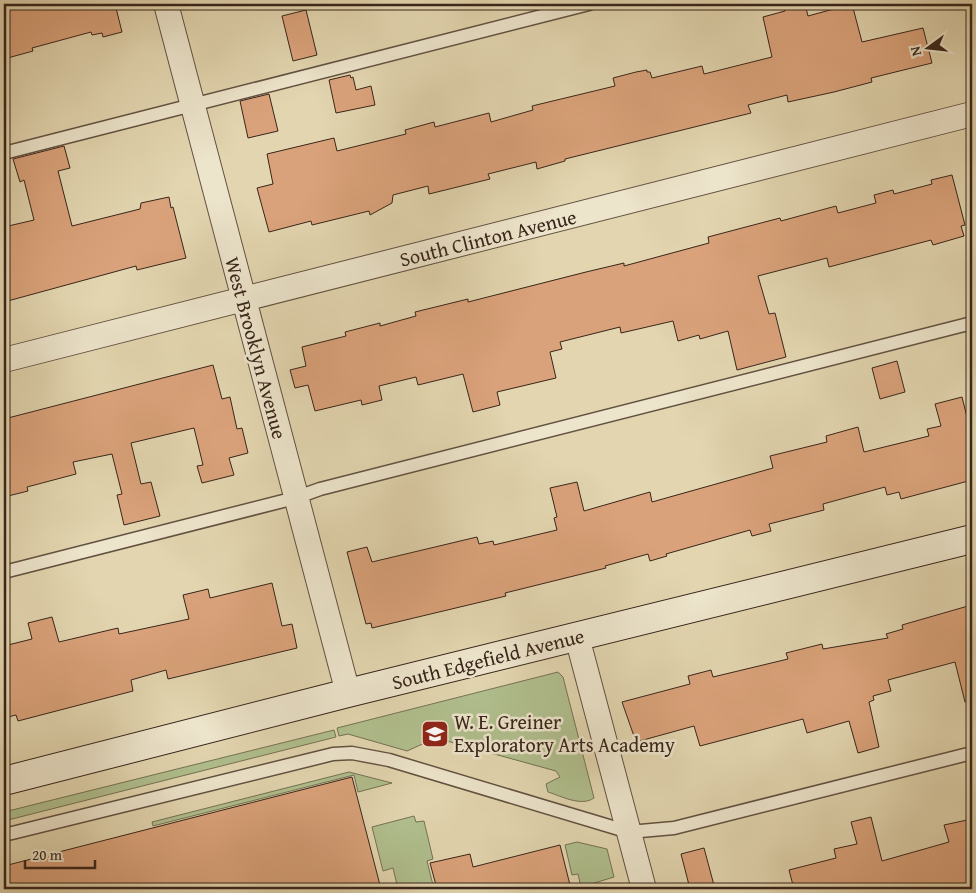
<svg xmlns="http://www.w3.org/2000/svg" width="976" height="893" font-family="'Gentium Book Plus',serif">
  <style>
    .green { fill: #b0be8d; stroke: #747254 }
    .building { fill: #daa27a; stroke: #38251b }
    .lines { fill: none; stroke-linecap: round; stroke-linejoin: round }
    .lane-casing { stroke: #625140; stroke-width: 15 }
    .street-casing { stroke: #625140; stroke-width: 26 }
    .secondary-casing { stroke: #38251b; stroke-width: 30 }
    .lane { stroke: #ece4cb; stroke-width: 12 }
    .street { stroke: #ece4cb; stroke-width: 24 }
    .secondary { stroke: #ece4cb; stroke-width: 28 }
    .labels { text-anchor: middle; stroke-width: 5; stroke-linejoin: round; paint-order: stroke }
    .street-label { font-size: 20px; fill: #38251b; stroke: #ece4cb }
    .poi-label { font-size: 20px; fill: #38251b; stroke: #ece4cb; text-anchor: start }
  </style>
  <rect width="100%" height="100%" fill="#e2d5af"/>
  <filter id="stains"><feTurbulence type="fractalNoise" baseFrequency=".004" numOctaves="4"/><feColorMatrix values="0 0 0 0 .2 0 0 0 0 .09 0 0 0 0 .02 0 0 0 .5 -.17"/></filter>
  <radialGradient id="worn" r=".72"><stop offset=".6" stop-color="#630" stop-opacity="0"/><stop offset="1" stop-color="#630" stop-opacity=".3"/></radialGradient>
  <path class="green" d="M558,672L563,677L594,798C581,807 561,796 548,792L546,784L560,777L556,771L436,738L407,751L348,734L339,736L337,728Z
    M334,730L336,737L4,821V812Z
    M349,772L392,783L358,792L354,775L153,826L152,822Z
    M414,816L416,822L424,821L433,859L427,861L434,889H398L393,868L383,871L372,827Z
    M577,842L607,849L614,877L581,887L578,874L572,875L565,845Z"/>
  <path class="building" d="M4,4H115L122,32L103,37L102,33L92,35L91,32L32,48L33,51L4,59Z
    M783,4H805L808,16L852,4L862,42L923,28L932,63L871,78L872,82L834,92L788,102L787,95L748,105L751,113L565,159V161L537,169L536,162L488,174L490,179L429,194L428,186L393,195L392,203L370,215L369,211L312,225L311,221L269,232L257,188L273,184L267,154L334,138L337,151L406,134L405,130L434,122L435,127L489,113L491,122L533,110L532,106L615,86L613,78L636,72L647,70V72H650L652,78L702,66L704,74L772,57L763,17L785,11Z
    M306,10L317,55L293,61L282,16Z
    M350,75L351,78L353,77L356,90L371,86L375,105L336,113L329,80Z
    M269,94L278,131L248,138L240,101Z
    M64,146L70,168L58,171L72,226L140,209L141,203L169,197L171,208L173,207L186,258L137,270L136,266L4,302V227L34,220L24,180L20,182L13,159Z
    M952,175L965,225L961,226L964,236L933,245L931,240L829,267L827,258L758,276L769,314L775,313L786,357L737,370L728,331L700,339L699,335L678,341L673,321L621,333L620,327L560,342L562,349L550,352L556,378L497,392L500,405L473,412L463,374L418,385L416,377L379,386L382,400L362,405L361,400L315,411L308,385L295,388L290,370L306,366L302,347L346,336L345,332L380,323V326L416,316L415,312L468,299V302L586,272L624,263V266L709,243L708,237L780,218L781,221L836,206L838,213L876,203L874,195L893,190L894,194L932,184L931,180Z
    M897,361L905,392L880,399L872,368Z
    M213,365L222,399L230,397L237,429L242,428L248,453L229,458L234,475L202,483L197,466L203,465L194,428L131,443L141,484L151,482L160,516L124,525L117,495L122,494L112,454L73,462L76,474L27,487L28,491L4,497V419Z
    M962,397L972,437V480L901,499L899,492L887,495L885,487L823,504L824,510L769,524L771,531L752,536L750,530L666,554L667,556L650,561L648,554L605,566L606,568L505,593L506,596L372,628L371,623L366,624L347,552L367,547L372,562L477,537L479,544L493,541L494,545L557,530L554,518L557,517L550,488L577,482L584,511L650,492L652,502L773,468L770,456L827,442L826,436L858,427L864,452L929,436L927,429L941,426L935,404Z
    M272,583L282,626L292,624L297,648L168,679L166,670L131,680L133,691L18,721L16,715L4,718V646L32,639L28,623L52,617L59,642L118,628L119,634L189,619L183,595L208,589L210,598Z
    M968,606L972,622V701L965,702L955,662L888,680L891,691L873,696L874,700L869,702L879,747L858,753L849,721L807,733L803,719L700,746L694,726L636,742L622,702L690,684L688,676L711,670L713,677L788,659L786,653L822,644L823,649L888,638L886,634L903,629L902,625Z
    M352,777L381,889H4V866Z
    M871,817L882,861L949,842L944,825L967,820L972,843V889H794L789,870L836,858L834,849L857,844L851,822Z
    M560,845L571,889H437L430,863L470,854L473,867Z
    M704,848L715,889H690L681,854Z"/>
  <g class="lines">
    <g class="lane-casing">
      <path id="lane" d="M4,153L589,4
        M4,572L295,498L320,489L972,323
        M4,835L333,754L352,753L389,760L629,832L674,828L972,753"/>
    </g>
    <g class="street-casing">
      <path id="street" d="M166,4L348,693
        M4,360L972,114
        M577,637L644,889"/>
    </g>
    <g class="secondary-casing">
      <path id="secondary" d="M4,781L348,693L972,539"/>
    </g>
    <use href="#lane" class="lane"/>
    <use href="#street" class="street"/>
    <use href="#secondary" class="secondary"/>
  </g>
  <defs>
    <g id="school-square" transform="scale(1.4375)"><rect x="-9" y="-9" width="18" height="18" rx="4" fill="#8f2418" stroke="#ece4cb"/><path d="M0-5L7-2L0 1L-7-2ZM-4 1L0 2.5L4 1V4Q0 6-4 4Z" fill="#fff"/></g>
  </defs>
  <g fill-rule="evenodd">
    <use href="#school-square" x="435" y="734"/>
  </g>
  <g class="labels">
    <g class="street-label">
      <text transform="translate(488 238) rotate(-14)" y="7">South Clinton Avenue</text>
      <text transform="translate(256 348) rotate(75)" y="7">West Brooklyn Avenue</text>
      <text transform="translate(488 659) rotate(-14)" y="7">South Edgefield Avenue</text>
    </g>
    <g class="poi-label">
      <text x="454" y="729">W. E. Greiner<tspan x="454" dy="23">Exploratory Arts Academy</tspan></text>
    </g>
  </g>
  <rect width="976" height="893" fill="none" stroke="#e2d5af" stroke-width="20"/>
  <rect x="5" y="5" width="966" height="883" fill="none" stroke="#38251b" stroke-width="2.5"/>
  <rect x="10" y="10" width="956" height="873" fill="none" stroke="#38251b"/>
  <g transform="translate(928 48) rotate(255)" stroke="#ece4cb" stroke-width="4" paint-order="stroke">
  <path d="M0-4L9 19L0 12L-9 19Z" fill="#38251b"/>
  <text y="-8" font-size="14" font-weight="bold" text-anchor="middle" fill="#38251b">N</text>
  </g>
  <path d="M25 860v8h70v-8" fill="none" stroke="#38251b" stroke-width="2.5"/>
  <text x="32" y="860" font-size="15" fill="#38251b" stroke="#ece4cb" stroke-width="4" paint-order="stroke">20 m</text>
  <rect width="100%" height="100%" filter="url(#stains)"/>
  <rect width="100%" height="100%" fill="url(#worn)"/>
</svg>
